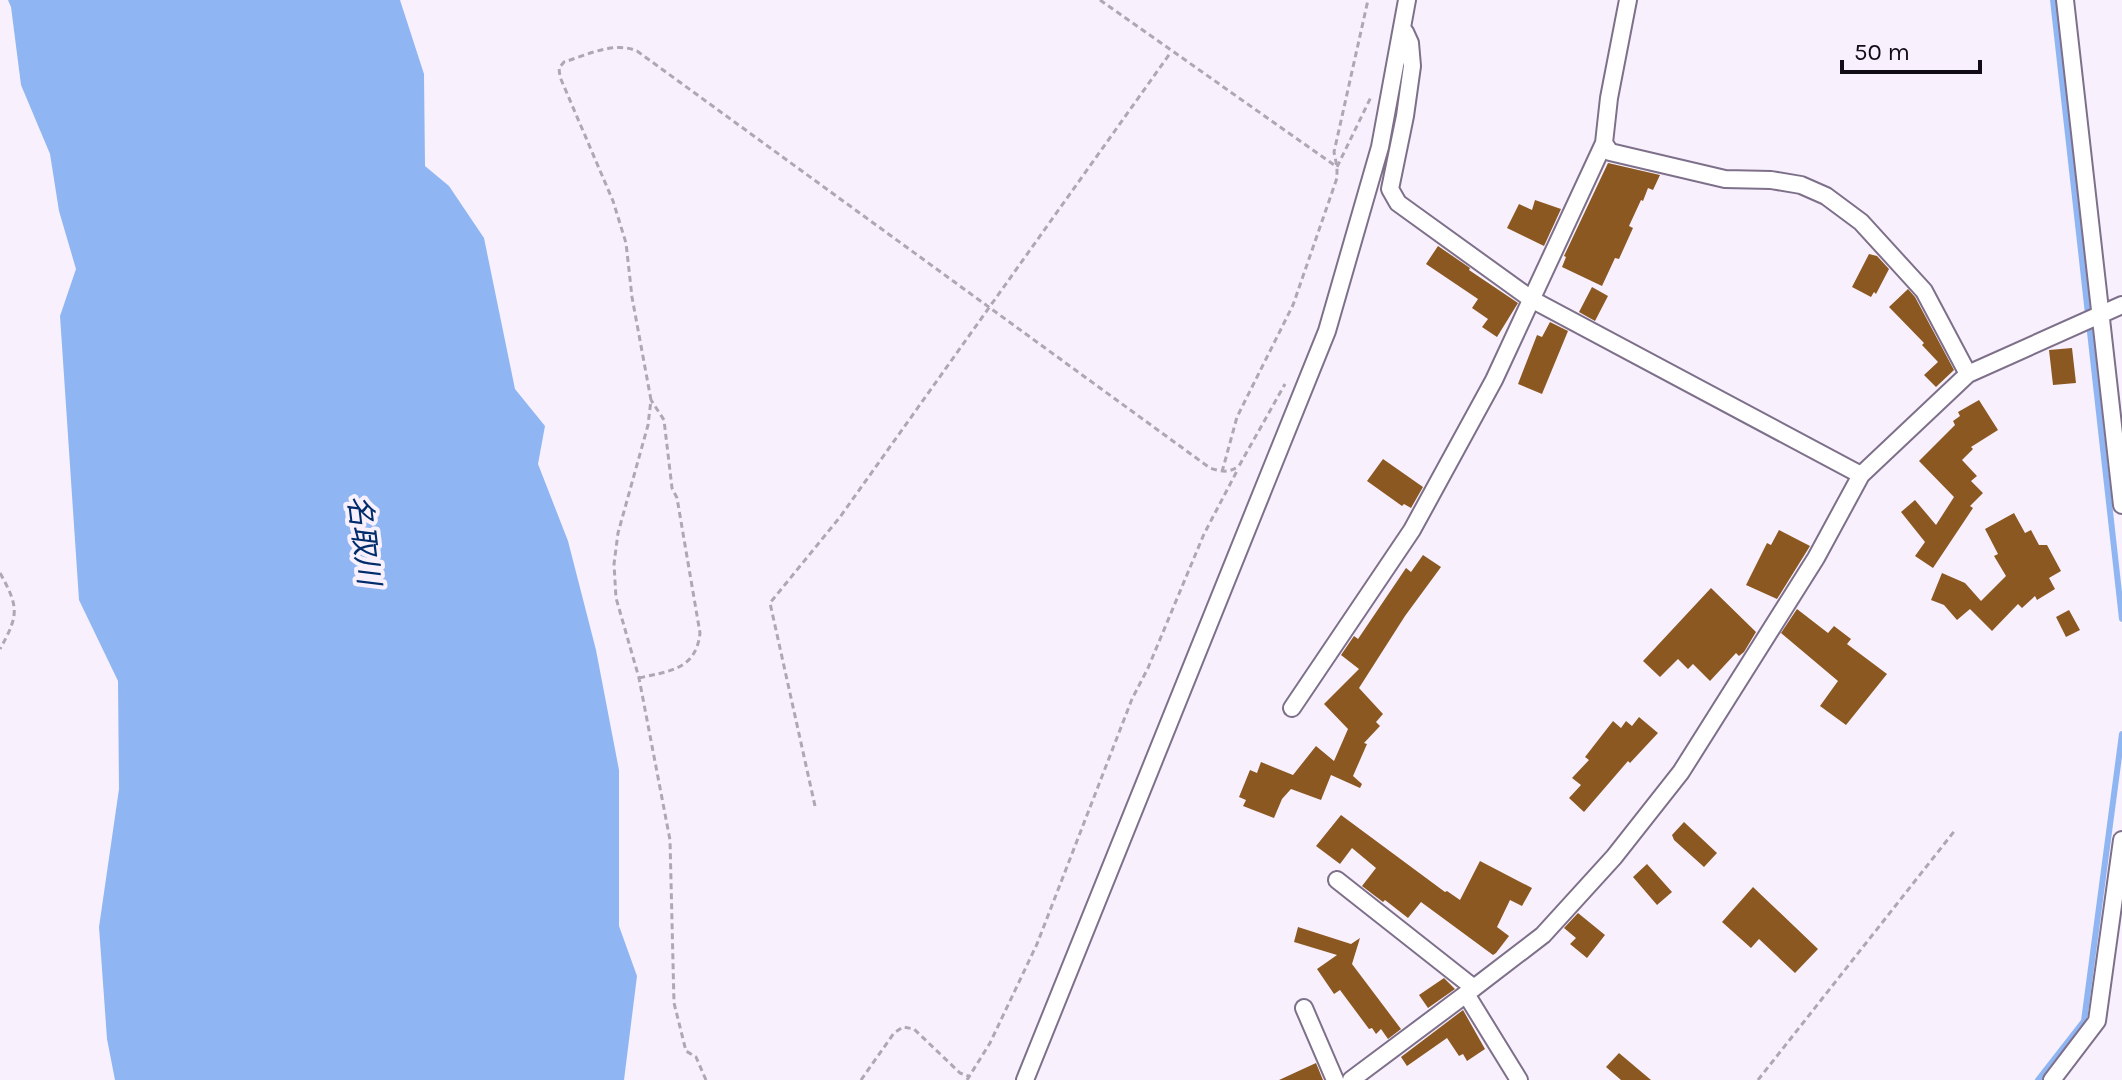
<svg xmlns="http://www.w3.org/2000/svg" width="2122" height="1080" font-family="Karla,'Noto Sans JP',sans-serif">
  <style>
    .water { fill: #8fb6f2 }
    .lines { fill: none; stroke-linecap: round; stroke-linejoin: round }
    .stream { stroke: #8fb6f2; stroke-width: 6 }
    .building { fill: #8c5822 }
    .street-casing { stroke: #7e708a; stroke-width: 20 }
    .path { stroke: #afa8b4; stroke-width: 3; stroke-dasharray: 6 4; stroke-linecap: butt }
    .street { stroke: #fff; stroke-width: 16 }
    .labels { text-anchor: middle; stroke-width: 8; stroke-linejoin: round; paint-order: stroke }
    .water-label { font-size: 30px; font-style: italic; fill: #002c6c; stroke: #f8f1fd }
  </style>
  <rect width="100%" height="100%" fill="#f8f1fd"/>
  <path class="water" d="M8,0H400L424,74L425,166L449,186L484,238L515,389L545,426L538,464L568,541L596,650L619,770V926L637,976L624,1080H115L107,1039L99,927L119,789L118,681L79,600L60,316L76,269L59,211L50,154L21,85L11,7Z"/>
  <g class="lines">
    <path class="stream" d="M2053,0L2122,619
      M2038,1080L2084,1021L2122,734"/>
  </g>
  <path class="building" d="M1608,163L1660,175L1653,190L1648,188L1643,201L1641,200L1629,226L1633,228L1619,259L1615,258L1602,286L1562,267L1566,257L1564,256Z
    M1535,200L1561,209L1544,246L1507,228L1519,204L1532,210Z
    M1438,246L1470,268L1469,270L1518,303L1497,337L1482,327L1488,319L1472,308L1478,299L1426,264Z
    M1869,254L1877,256L1889,269L1876,294L1874,292L1871,297L1852,287Z
    M1592,287L1608,296L1595,321L1579,312Z
    M1908,289L1915,297L1954,370L1936,387L1924,375L1938,362L1922,345L1924,343L1889,307Z
    M1550,322L1568,331L1542,394L1518,384L1537,335L1542,337Z
    M2072,348L2076,383L2053,385L2049,350Z
    M1979,400L1998,430L1971,447L1973,449L1962,460L1977,476L1971,481L1983,493L1970,506L1973,508L1933,568L1915,556L1925,542L1901,512L1915,500L1936,525L1954,497L1919,461L1955,425L1953,421L1960,416L1958,412Z
    M1383,459L1423,487L1411,508L1404,504L1402,506L1367,481Z
    M2014,513L2025,533L2031,530L2039,545H2047L2061,571L2049,578L2055,589L2037,600L2035,596L2022,608L2018,604L1992,631L1970,609L1957,620L1944,605L1931,600L1942,573L1965,583L1981,601L2006,576L1994,556L1998,554L1985,529Z
    M1779,530L1810,546L1777,599L1746,585L1767,543L1771,545Z
    M1423,555L1441,567L1405,616L1359,688L1383,714L1376,722L1380,726L1364,743L1367,744L1353,776L1362,784L1360,788L1331,775L1321,800L1291,789L1282,799L1274,818L1243,806L1246,800L1239,797L1250,770L1257,773L1261,762L1293,775L1316,746L1334,761L1348,729L1324,704L1359,669L1341,655L1354,636L1358,639L1406,568L1411,572Z
    M1711,588L1756,632L1744,652L1739,656L1736,653L1710,681L1693,664L1688,669L1678,659L1660,677L1643,661Z
    M1797,609L1828,633L1834,626L1851,639L1847,644L1887,674L1846,725L1820,706L1838,681L1781,633Z
    M2069,610L2080,630L2066,637L2056,617Z
    M1639,717L1658,733L1630,763L1628,761L1584,812L1569,798L1581,785L1572,778L1589,760L1585,757L1613,721L1621,728L1626,721L1632,726Z
    M1341,815L1445,892L1447,891L1460,900L1480,861L1532,888L1522,906L1510,900L1497,927L1509,936L1496,953L1493,955L1421,902L1408,918L1385,900L1383,902L1362,886L1376,868L1352,848L1340,864L1316,846Z
    M1684,822L1717,853L1704,867L1674,840L1672,835Z
    M1647,864L1672,892L1657,905L1633,877Z
    M1753,887L1818,949L1795,973L1759,939L1751,948L1722,922Z
    M1578,913L1605,935L1587,958L1570,944L1576,938L1564,928Z
    M1298,927L1351,944L1360,938L1352,964L1401,1029L1388,1039L1381,1029L1376,1034L1372,1028L1369,1029L1340,990L1334,994L1317,969L1337,955L1294,942Z
    M1444,978L1455,989L1428,1008L1419,995Z
    M1463,1010L1485,1049L1467,1061L1463,1054L1459,1056L1447,1038L1407,1066L1401,1057Z
    M1619,1053L1651,1080H1621L1606,1067Z
    M1316,1063L1323,1080H1279Z"/>
  <g class="lines">
    <g class="street-casing">
      <path id="street" d="M1628,0L1609,98L1604,143L1610,152L1725,179L1771,180L1801,185L1826,196L1861,222L1924,291L1968,374
        M2065,0L2122,505
        M1405,32L1410,43L1412,66L1405,116L1390,189L1398,203L1531,299L1861,475
        M1292,708L1412,530L1494,380L1604,143
        M1337,880L1474,988
        M1466,994L1543,935L1614,857L1681,772L1816,558L1861,475L1968,374L2122,305
        M1304,1008L1335,1080
        M1025,1080L1327,331L1380,147L1407,0
        M1351,1080L1466,994L1519,1080
        M2052,1080L2097,1021L2122,840"/>
    </g>
    <path class="path" d="M1100,0L1337,167L1371,97
      M1222,472L1237,417L1293,305L1337,178V167L1334,152L1368,0
      M0,573C19,607 19,615 0,649
      M639,678C669,671 696,670 700,633L677,498L672,488L664,420L651,400
      M815,806L770,603L840,517L1171,52
      M706,1080L696,1057L686,1051L674,1003L670,840L639,678L616,598L614,564L618,533L648,425L651,400L632,297L626,243L613,201L560,77L559,68L564,62C587,55 614,41 637,51L1210,468C1222,472 1229,473 1239,466L1285,384
      M861,1080L894,1033L903,1027L914,1029L960,1073L968,1076
      M967,1080L990,1043L1037,944L1132,699L1148,668L1204,534L1238,469
      M1758,1080L1956,829"/>
    <use href="#street" class="street"/>
  </g>
  <g class="labels">
    <g class="water-label">
      <text transform="translate(364 540) rotate(83)" y="10">名取川</text>
    </g>
  </g>
  <path d="M1842 60v12h138v-12" fill="none" stroke="#120c16" stroke-width="4"/>
  <text x="1854" y="60" font-size="24" fill="#120c16" stroke="#f8f1fd" stroke-width="6" paint-order="stroke">50 m</text>
</svg>
